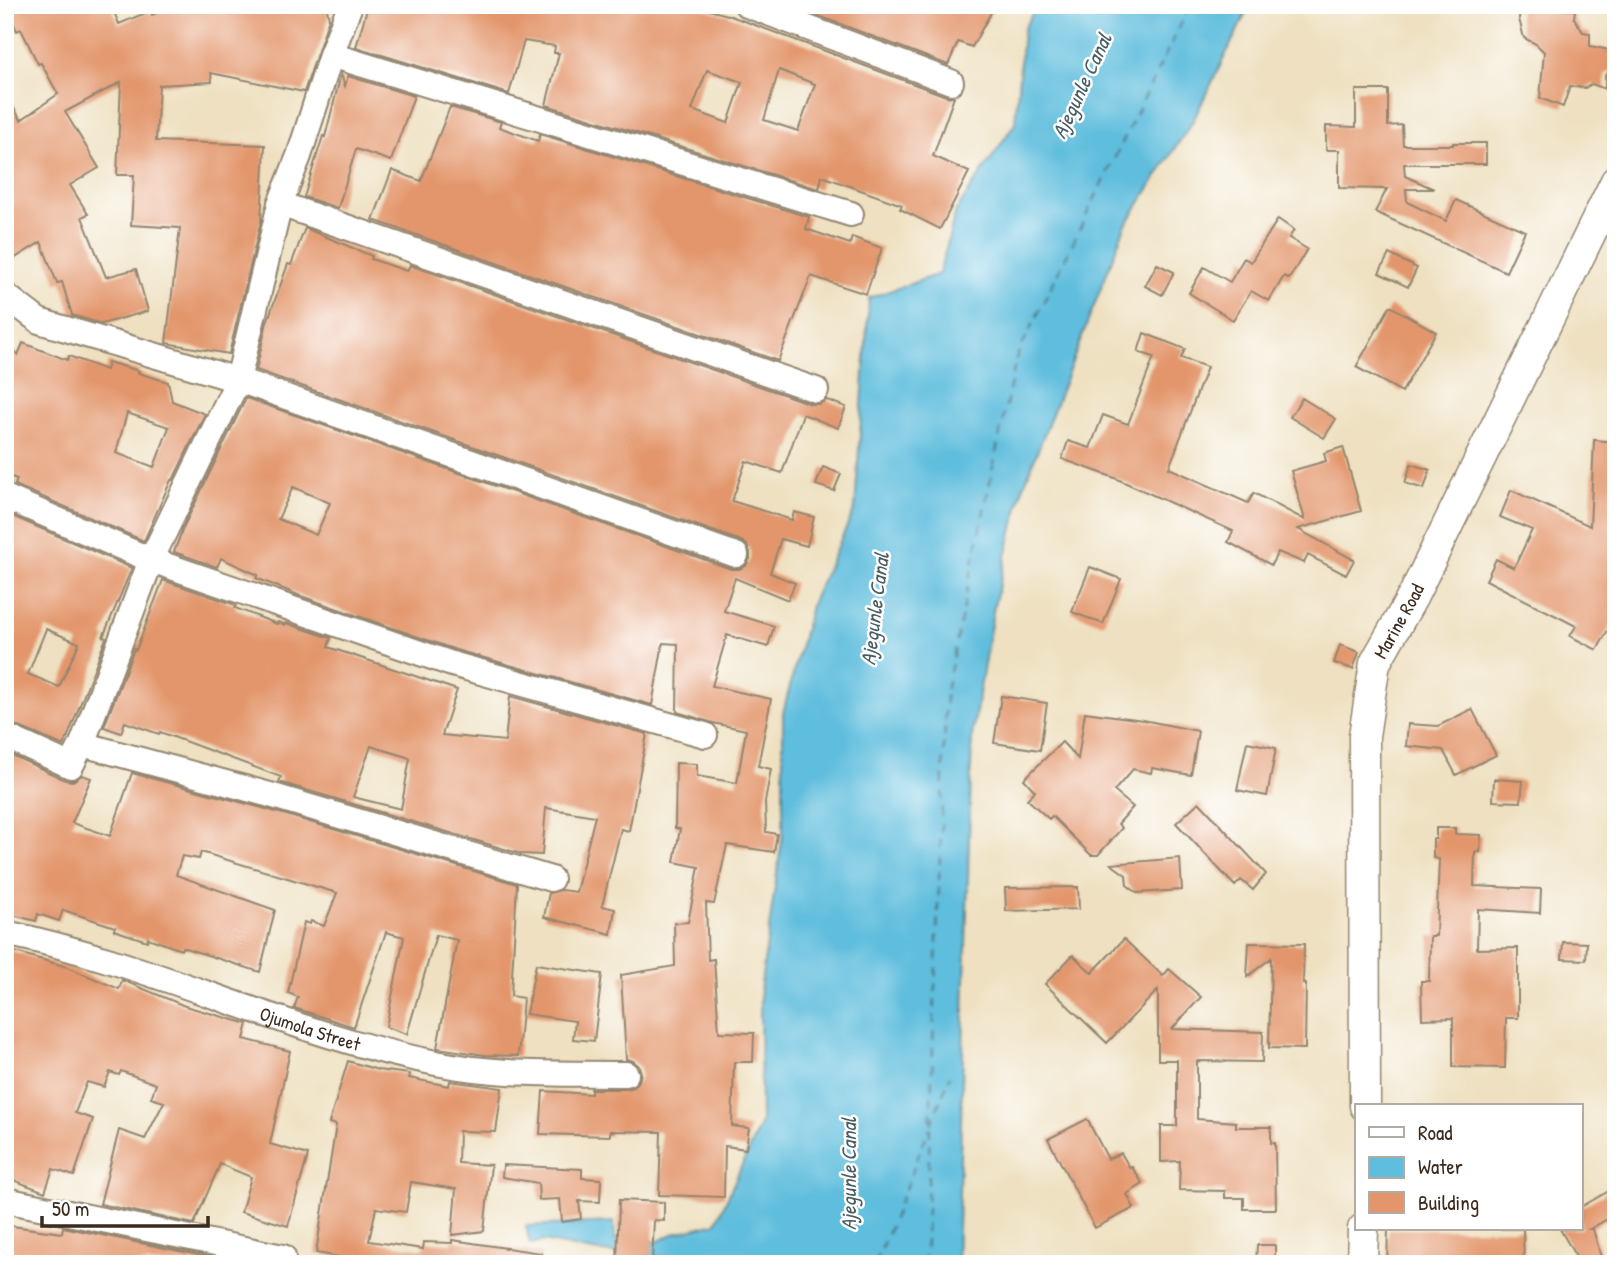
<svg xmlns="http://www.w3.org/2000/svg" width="1621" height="1269" font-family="'Patrick Hand',sans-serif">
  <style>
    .water { fill: #5fbddd; stroke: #4d747e; stroke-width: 2 }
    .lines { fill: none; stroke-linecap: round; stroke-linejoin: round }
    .ferry { stroke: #485d61; stroke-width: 2; stroke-dasharray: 9 7; stroke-linecap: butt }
    .building { fill: #e3966c; fill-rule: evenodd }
    .minor-casing { stroke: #94856f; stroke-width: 28 }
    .tertiary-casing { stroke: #94856f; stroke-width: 33 }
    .minor { stroke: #fff; stroke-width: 24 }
    .tertiary { stroke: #fff; stroke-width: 30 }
    .labels { text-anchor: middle; stroke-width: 5; stroke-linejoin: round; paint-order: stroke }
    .street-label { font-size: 19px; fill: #3b2a1e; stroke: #fff }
    .water-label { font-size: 21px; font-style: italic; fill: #485d61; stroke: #fff }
  </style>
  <rect width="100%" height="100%" fill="#fff"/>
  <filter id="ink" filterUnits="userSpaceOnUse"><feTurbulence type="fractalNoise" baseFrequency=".0143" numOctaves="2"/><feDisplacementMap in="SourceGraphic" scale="14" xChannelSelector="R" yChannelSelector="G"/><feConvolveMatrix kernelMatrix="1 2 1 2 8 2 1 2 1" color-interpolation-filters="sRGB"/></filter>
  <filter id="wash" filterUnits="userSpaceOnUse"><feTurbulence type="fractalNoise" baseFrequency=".00686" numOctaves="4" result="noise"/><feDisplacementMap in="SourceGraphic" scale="28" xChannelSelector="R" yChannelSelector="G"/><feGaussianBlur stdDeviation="1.57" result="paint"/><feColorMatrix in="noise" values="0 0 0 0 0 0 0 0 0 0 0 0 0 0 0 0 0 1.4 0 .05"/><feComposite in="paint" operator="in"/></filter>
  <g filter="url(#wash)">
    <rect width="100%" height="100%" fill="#eee0c0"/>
    <path class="water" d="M1037,5H1250L1194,119L1125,226L1022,491L994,606L972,735L957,1264H686L684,1260L592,1251L544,1241L530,1244L526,1226L614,1222L615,1239L657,1242L673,1234L716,1223L761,1123L760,990L783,832V713L812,602L855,509L869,298L939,274L956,211L1015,123L1023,30Z"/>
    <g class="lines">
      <path class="ferry" d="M931,1124L950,1076
        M875,1264L929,1129
        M925,1264L946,691L1016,358L1190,5"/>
    </g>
    <g id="blocks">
      <path class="building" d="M25,5H111L119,24L150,11L152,15L178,5H326L329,18L304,92L211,73L212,82L159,85L156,141L265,145L261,221L229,354L166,343L180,228L131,225L134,175H117L121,82L65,112L99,168L70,185L88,214L82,217L106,277L136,269L148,311L102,324L72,315L62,282L57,283L41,242L15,258L5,241V93L21,120L58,94L41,63L38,64L21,29L17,31L8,13Z
        M368,5H690L728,15L946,96L954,97L933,156L969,172L940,229L900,209L902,205L822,176L819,189L546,105L559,53H554L555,46L524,41L509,94L356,47ZM707,70L742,82L728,123L692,110ZM779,70L815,84L798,131L764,120Z
        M790,5H995L972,47L958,42L948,65Z
        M1520,5H1565V9L1575,10L1574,18L1583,32L1590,33V46L1609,50L1615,55L1614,69L1605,75V89L1592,84L1585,88L1570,86L1563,107L1540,98L1544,52L1536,44L1524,38L1519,19Z
        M341,74L345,86L348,76L414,96L391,161L356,149L338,208L304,197L323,136L325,137Z
        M1356,90H1388V126L1402,125L1403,145H1453V143H1486V164H1404L1405,176L1434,189H1406L1407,202L1446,221L1456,200L1525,231L1506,272L1375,212L1387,189L1339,188V150H1326V126L1356,127Z
        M450,107L501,122L499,127L538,141L540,134L809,217L806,229L850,244L852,237L882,248L866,294L811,276L778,361L373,220L392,170L421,181Z
        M1278,219L1294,230L1289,238L1307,249L1289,279L1284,276L1269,301L1251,291L1233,320L1189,293L1204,267L1230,282L1244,258L1251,262Z
        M305,228L372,256L371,259L407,271L410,265L811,404H819L827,400L846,407L838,428L803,414L782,473L746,461L732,501L792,520L794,512L814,517L807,546L781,539L770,573L795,583L788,600L735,578L724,611L774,626L768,647L727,635L712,686L771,699L758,766L771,769L765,802L766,832L777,834L774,852L727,845L714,904L706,903L708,960L714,959L719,1032L754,1033L753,1062H734L732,1126L749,1128L746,1149L725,1146L724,1197L659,1195L661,1132L610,1131V1136L540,1134L543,1091L591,1094V1089H627L634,1087L639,1081L641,1073L639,1066L633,1061L626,1059L621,975L675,966L674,923L688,922L699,867L674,862L680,829L675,828L676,763L697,764V776L737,783L746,730L713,723L677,712L678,644L663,643L652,705L456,650L298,595L256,578L258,575L221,558L217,567L174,552L183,528L246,398L731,569H739L746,566L750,559V552L747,545L741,541L256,370L267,322L288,264L291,265ZM293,487L330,503L316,535L278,519Z
        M1389,254L1417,268L1408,287L1379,273Z
        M1157,264L1174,272L1162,295L1145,286Z
        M1390,306L1436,332L1402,392L1356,367Z
        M1144,333L1185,349L1181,358L1207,367L1169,468L1248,503L1254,493L1305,520L1291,471L1326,461L1324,453L1343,447L1361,511L1298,529L1354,560L1346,575L1308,555L1304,563L1278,552L1271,565L1228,542L1233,531L1115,478L1062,459L1068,441L1090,448L1103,415L1128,424L1154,357L1138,352Z
        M5,341L18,355L23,343L67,360L69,356L106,370L108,362L139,371L138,373L168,382L172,401L205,414L173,480H171L144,541L15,485L17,479L5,475ZM127,413L169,427L154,467L116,453Z
        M1302,398L1336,419L1324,438L1290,417Z
        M1594,440L1616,442V616L1597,650L1570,636L1576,626L1486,580L1496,559L1514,568L1532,530L1500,517L1511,490L1590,526Z
        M1411,464L1430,470L1424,489L1405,483Z
        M823,467L841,474L834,491L816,485Z
        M5,513L132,568L103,637L106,638L64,746L5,721ZM46,629L79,643L59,687L28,674Z
        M1090,567L1121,579L1103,624L1072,612Z
        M163,580L236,605L235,608L277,624L278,622L285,625L286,623L331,638L328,647L457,690L442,735L505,741L510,696L647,734L629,831L621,829L602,906L615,909L611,934L544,917L549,893L561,890L576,892L595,816L546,808L542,855L521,854L279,782L281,777L160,732L159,734L125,722L121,733L104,727L134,649L136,650ZM371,746L410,758L401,809L353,797Z
        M1340,645L1359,652L1353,669L1334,663Z
        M1001,696L1047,703L1040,750L994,743Z
        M1472,709L1496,755L1456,775L1443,750L1406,746L1408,724L1438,726Z
        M1085,712L1143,720L1198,731L1191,775L1152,768L1151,773L1133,769L1114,791L1133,807L1118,824L1122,828L1098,855H1091L1052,816L1049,819L1027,799L1035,791L1024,779L1062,742L1078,759Z
        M1247,742L1276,748L1267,796L1237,790Z
        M5,752L65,780L73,781L82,775L91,778L72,823L110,836L132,773L266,809L517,884L511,996L523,998L518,1056L485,1055L437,1048L457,940L436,935L407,1034L386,1027L404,937L386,932L354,1027L294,1008L298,997L288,993L304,922L310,924L311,921L324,926L337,893L201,852L199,859L182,856L176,875L275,910L260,972L182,947L181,950L148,938L147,941L114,930L115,927L63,910L59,921L38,914L36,921L5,913Z
        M1494,779L1523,781L1521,802L1493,801Z
        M1199,802L1266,874L1253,890L1241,880L1235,886L1176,823Z
        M1436,828H1455V834L1481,835L1480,852H1475L1474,886L1541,889L1540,913L1478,909L1477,949L1518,948V1018H1506L1505,1068L1453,1067V1018L1422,1019L1421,981H1429L1430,936H1436L1439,859L1433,858V839H1436Z
        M1180,858L1182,890L1137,893L1127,885L1126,875L1111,864Z
        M1078,887L1079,909L1006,911L1005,888Z
        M1124,939L1163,976L1169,969L1201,997L1172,1029L1263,1032L1262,1062L1197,1061V1119L1236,1122V1127H1271V1143H1275L1276,1209H1244V1198H1225V1191L1179,1190L1180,1161L1161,1162V1126H1177V1060H1158V990L1107,1043L1045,984L1073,955L1092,973Z
        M1563,942L1587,943L1586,960L1562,959Z
        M1249,943L1304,944L1303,984H1306L1305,1049L1269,1048L1271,958L1247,977Z
        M5,949L67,967L119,989L122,980L185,1006L248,1024L244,1039L290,1051L270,1144L308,1155L288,1226L241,1212L251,1177L220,1164L194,1224L100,1204L119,1130L145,1139L164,1102L151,1098L156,1084L121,1071L119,1075L110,1072L104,1087L87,1082L75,1113L93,1119L74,1176L53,1169L45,1192L5,1177Z
        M536,964L602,974L594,1041L573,1039L575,1021L526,1014Z
        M348,1061L378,1070L410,1074L409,1078L449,1086L450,1081L502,1088L496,1132L459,1131L458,1163L491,1165L484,1231L452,1235L456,1189L411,1182L406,1212L376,1208L369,1241L423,1249L424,1242L452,1243V1240L541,1253L540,1264H368L369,1262L316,1253L336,1125L329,1123Z
        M1087,1119L1108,1159L1121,1153L1130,1168L1132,1167L1143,1184L1127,1194L1134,1208L1095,1228L1048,1139Z
        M503,1165L582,1169V1178L601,1179L600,1202L579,1201L581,1219L562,1222L560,1199L539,1200L538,1183L502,1177Z
        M1616,1187V1214L1590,1229H1593L1603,1264H1580L1560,1229H1581V1207Z
        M619,1200L664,1202V1221L654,1220L652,1264H617Z
        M5,1225L62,1233L63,1227L242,1264H5Z
        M1388,1229H1523L1524,1264H1387Z
        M1257,1245H1275V1264H1256Z"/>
    </g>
  </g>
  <g filter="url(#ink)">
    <use href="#blocks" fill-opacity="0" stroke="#94856f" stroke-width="2"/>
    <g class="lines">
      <g class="minor-casing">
        <g id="minor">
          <path d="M747,5L951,82"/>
          <path d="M331,55L851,214"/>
          <path d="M280,204L816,390"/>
          <path d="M5,295L39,321L238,380L736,555"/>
          <path d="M5,497L151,560L452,664L705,735"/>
          <path d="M5,736L71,766L82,744L270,795L551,879"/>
          <path d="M82,744L151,560L238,380L280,204L299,156L331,55L350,5"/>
          <path id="s1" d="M5,933C152,963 289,1034 436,1063C499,1076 563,1073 626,1074"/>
          <path d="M5,1200L283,1257"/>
        </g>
      </g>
      <g class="tertiary-casing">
        <g id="tertiary">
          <path id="s2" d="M1365,1106L1364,736L1375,663L1413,596L1616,181"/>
          <path d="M1362,1264L1363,1229"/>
        </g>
      </g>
      <use href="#minor" class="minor"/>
      <use href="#tertiary" class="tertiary"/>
    </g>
  </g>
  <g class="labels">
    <g class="street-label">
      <text dy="7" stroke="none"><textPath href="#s2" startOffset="492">Marine Road</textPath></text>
      <text dy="7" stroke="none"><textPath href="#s1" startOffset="320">Ojumola Street</textPath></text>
    </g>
    <g class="water-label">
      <text transform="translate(1082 86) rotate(-65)" y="7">Ajegunle Canal</text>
      <text transform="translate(875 609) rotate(-83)" y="7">Ajegunle Canal</text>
      <text transform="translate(849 1174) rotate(-90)" y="7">Ajegunle Canal</text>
    </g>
  </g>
  <rect width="1621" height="1269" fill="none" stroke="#fff" stroke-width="28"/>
  <rect x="1355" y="1104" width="228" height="126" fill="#ffffff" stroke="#b1aaa5" stroke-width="2"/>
  <rect x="1369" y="1127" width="35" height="10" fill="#ffffff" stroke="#b1aaa5" stroke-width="2"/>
  <text x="1418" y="1140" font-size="21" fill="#3b2a1e">Road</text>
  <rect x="1369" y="1157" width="35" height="21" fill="#5fbddd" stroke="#b1aaa5" stroke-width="2"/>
  <text x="1418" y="1174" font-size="21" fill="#3b2a1e">Water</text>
  <rect x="1369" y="1192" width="35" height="21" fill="#e3966c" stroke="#b1aaa5" stroke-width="2"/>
  <text x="1418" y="1210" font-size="21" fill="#3b2a1e">Building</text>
  <path d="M42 1216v10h166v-10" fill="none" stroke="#3b2a1e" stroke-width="3.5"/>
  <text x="52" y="1216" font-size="21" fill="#3b2a1e" stroke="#ffffff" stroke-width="5" paint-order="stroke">50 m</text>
</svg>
